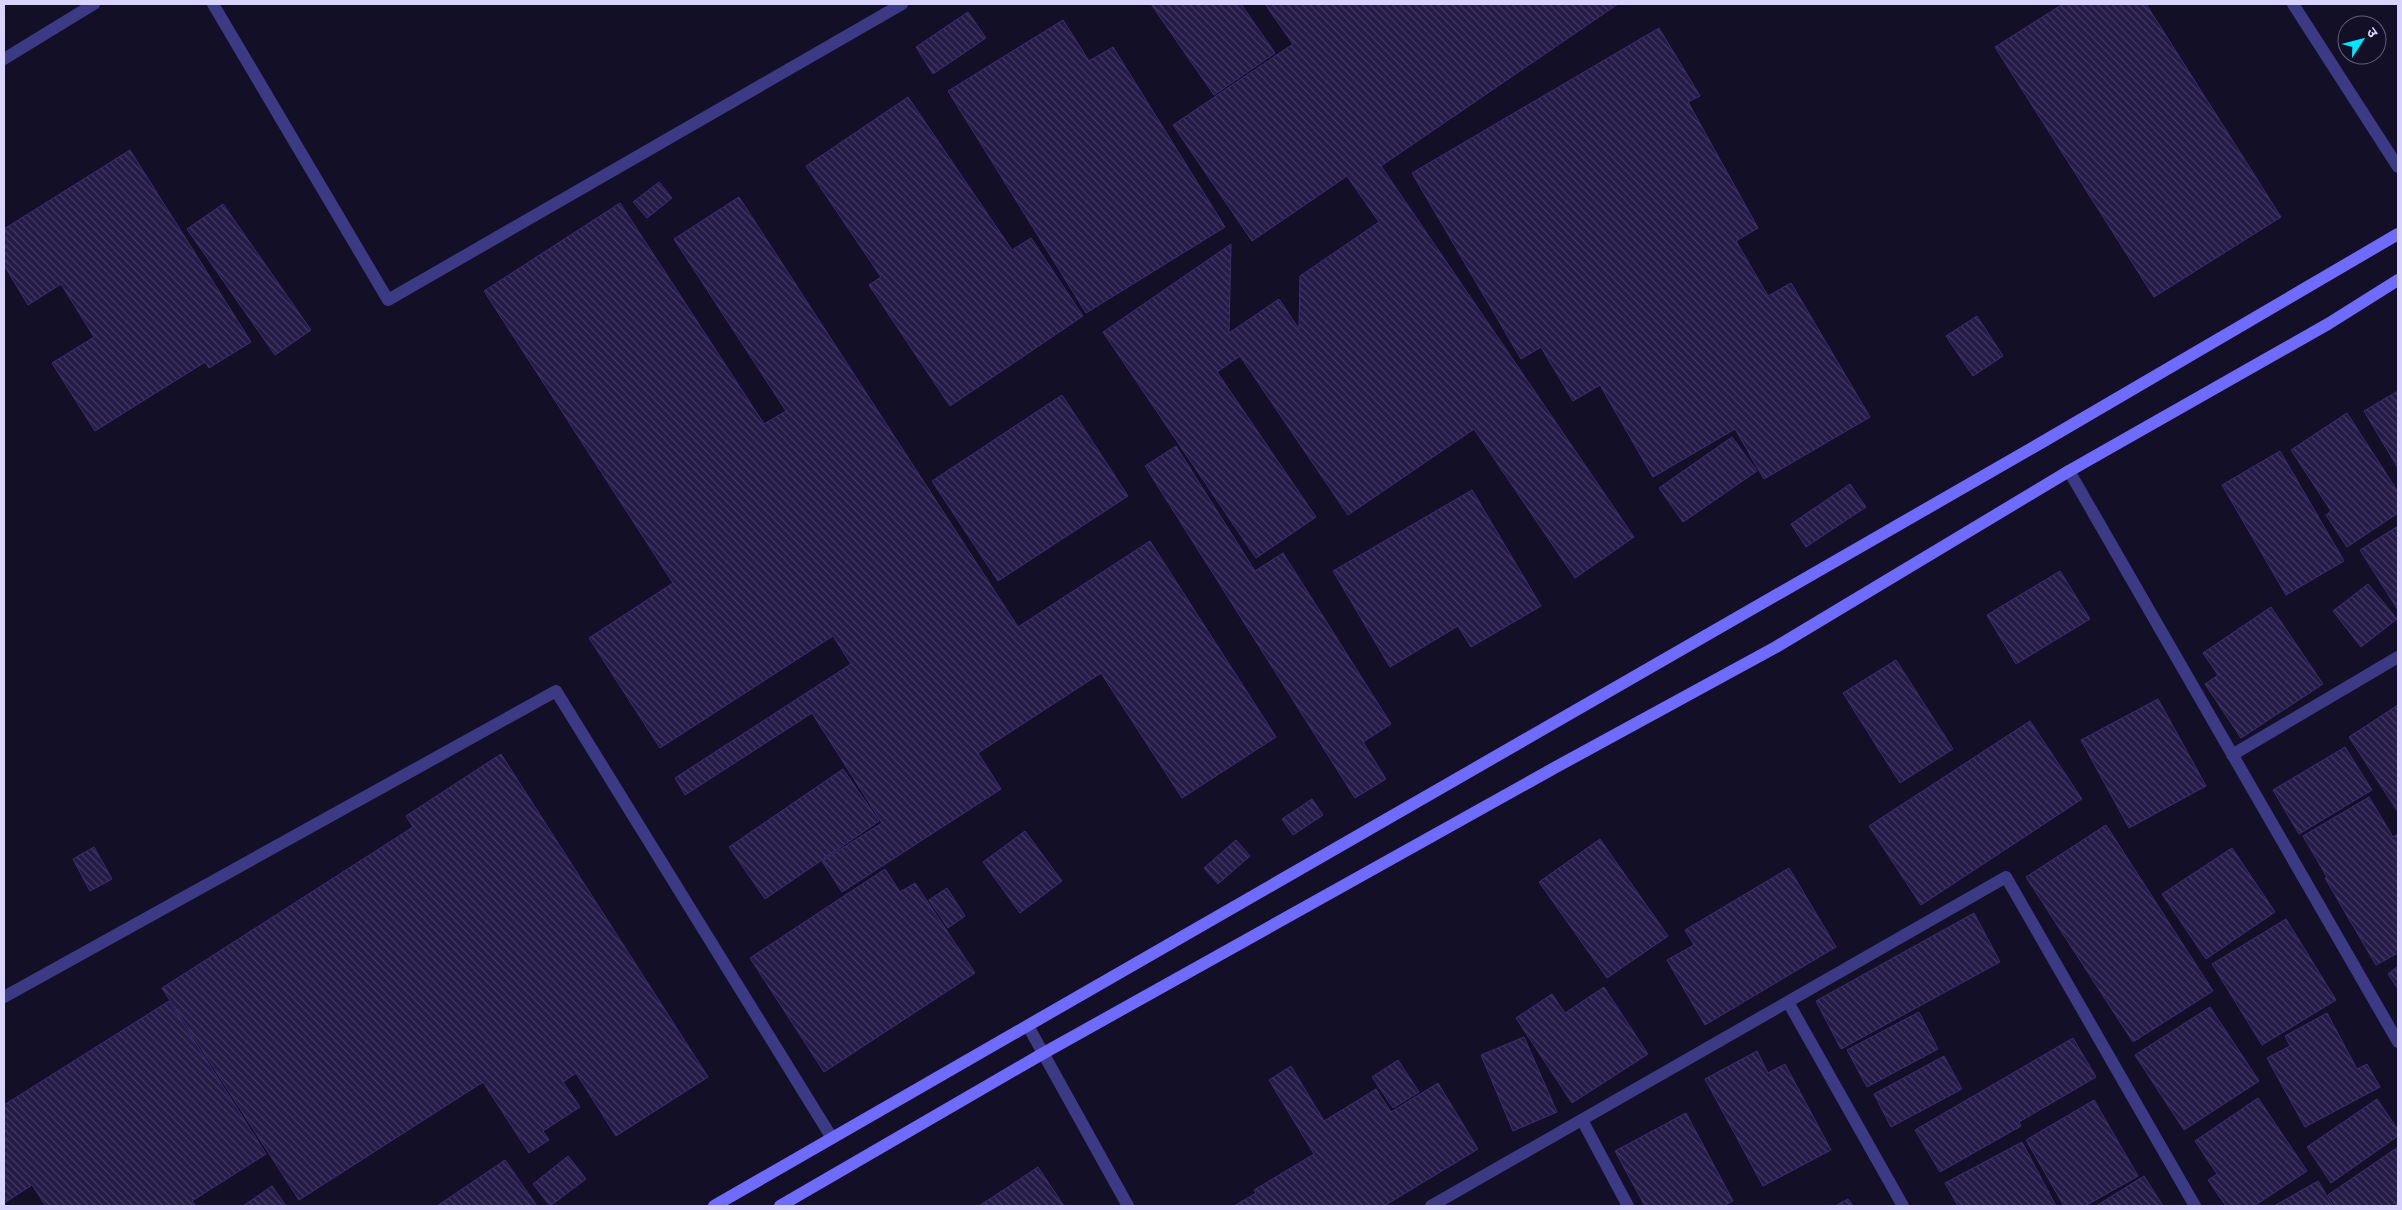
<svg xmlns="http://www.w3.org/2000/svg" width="2402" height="1210" font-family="'Titillium Web','Noto Sans Devanagari',sans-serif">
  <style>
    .building { fill: url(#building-back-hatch); stroke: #3b2d73 }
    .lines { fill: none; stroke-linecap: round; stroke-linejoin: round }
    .lane { stroke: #3d3a85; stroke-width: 12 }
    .street { stroke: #3d3a85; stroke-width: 12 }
    .secondary { stroke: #6f6bff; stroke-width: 12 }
  </style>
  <defs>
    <pattern id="building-back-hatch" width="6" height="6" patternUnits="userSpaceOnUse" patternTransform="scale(1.25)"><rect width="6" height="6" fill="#241b47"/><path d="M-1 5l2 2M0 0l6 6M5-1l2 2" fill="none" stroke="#433b63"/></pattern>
  </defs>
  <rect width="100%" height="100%" fill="#130f26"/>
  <path class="building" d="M1151,4H1241L1275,53L1214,95Z
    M1265,4H1618L1381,166L1634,537L1575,578L1474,429L1348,515L1240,356L1217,372L1316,517L1256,558L1103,332L1231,244L1229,333L1279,299L1299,329L1300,276L1379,222L1347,176L1252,241L1173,125L1293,44Z
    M2063,4H2146L2281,217L2154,297L1995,47Z
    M968,12L986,38L933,74L916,47Z
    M1063,20L1089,61L1113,47L1225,227L1086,313L948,91Z
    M1659,28L1700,96L1688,102L1758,228L1736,241L1768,296L1791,283L1870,417L1764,479L1735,429L1653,477L1600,385L1573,401L1541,347L1521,359L1412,173Z
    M908,97L1012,250L1031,238L1083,316L950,406L869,285L881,277L806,166Z
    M130,150L251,342L209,368L205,362L95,431L52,363L94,337L61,284L28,305L4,265V229Z
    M659,182L672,198L647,218L633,202Z
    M739,197L1018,627L1150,541L1276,737L1182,798L1101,673L978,753L1001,789L842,892L822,861L882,823L812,713L685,795L675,778L851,664L833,636L660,748L589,638L673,583L484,291L620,203L764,424L786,411L674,239Z
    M223,204L311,330L275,355L187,229Z
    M1977,316L2003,356L1973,376L1946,336Z
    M2398,391V468L2364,411Z
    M1062,395L1128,496L998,581L932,481Z
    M2347,413L2398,492V513L2347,547L2326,515L2331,511L2291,450Z
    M1732,437L1757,471L1683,522L1659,488Z
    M1176,446L1255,571L1283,553L1391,724L1363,742L1386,779L1355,798L1145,466Z
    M2280,451L2344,561L2286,595L2222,485Z
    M1850,484L1866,507L1806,547L1791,524Z
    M1472,490L1541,606L1471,647L1458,626L1390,667L1333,571Z
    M2398,526V610L2360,550Z
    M2060,571L2090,619L2016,664L1987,615Z
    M2368,584L2397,619L2361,647L2333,611Z
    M2271,607L2323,684L2241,738L2205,684L2218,675L2203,653Z
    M1896,660L1953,749L1900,783L1843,693Z
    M2158,699L2206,786L2129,828L2081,740Z
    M2398,705V812L2349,737Z
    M2030,721L2082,799L1921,905L1869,826Z
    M2345,747L2372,790L2299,834L2273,790Z
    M501,754L708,1077L616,1136L576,1073L563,1082L580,1107L543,1131L549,1140L529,1153L483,1082L299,1200L162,988L413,827L406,816Z
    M843,769L879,821L765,899L729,847Z
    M2369,797L2393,837L2398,834V953L2376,965L2325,878L2327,877L2303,836Z
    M1312,799L1323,815L1293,835L1282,819Z
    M2106,825L2213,991L2133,1042L2026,877Z
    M1025,831L1062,881L1020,913L983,862Z
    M1600,839L1668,936L1607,978L1539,882Z
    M1236,840L1250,856L1218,884L1204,868Z
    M94,847L112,879L90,891L73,859Z
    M2232,848L2275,912L2206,959L2162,894Z
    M1789,868L1836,947L1705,1025L1667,960L1694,945L1685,930Z
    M885,869L900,892L915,883L975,973L824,1072L750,958Z
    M947,888L965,916L948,928L929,900Z
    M1974,913L2000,962L1841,1049L1816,1001Z
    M2286,919L2336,1000L2262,1045L2212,964Z
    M2398,966V989L2388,974Z
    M1604,987L1648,1054L1572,1103L1516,1018L1552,994L1565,1013Z
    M169,1001L266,1154L192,1201L196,1206H46L32,1185L4,1203L6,1206H4V1143L6,1141L4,1138V1105Z
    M2210,1007L2259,1081L2184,1130L2135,1055Z
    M1919,1012L1938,1049L1867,1087L1847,1050Z
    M2327,1013L2357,1069L2367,1064L2380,1087L2305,1127L2267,1058L2290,1046L2285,1036Z
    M1524,1037L1557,1112L1513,1131L1481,1055Z
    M2073,1038L2096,1077L2019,1122L2021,1126L1940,1172L1915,1130Z
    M1757,1051L1768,1073L1785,1064L1831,1150L1763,1186L1705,1079Z
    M1944,1056L1962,1089L1891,1127L1874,1094Z
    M1398,1060L1419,1092L1393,1108L1372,1077Z
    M1291,1066L1324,1121L1376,1089L1391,1112L1438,1083L1478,1149L1384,1206H1234L1256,1193L1254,1190L1314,1154L1269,1080Z
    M2258,1098L2307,1171L2254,1206H2226L2208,1180L2217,1174L2195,1141Z
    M2377,1099L2398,1130V1136L2331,1183L2307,1147Z
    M2094,1100L2138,1176L2085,1206H2064L2026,1140Z
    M1686,1113L1733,1201L1723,1206H1645L1615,1151Z
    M2022,1142L2056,1206H1958L1945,1183Z
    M2398,1147V1206H2336L2328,1195Z
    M568,1156L586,1179L550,1206L533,1184Z
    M505,1160L537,1206H437Z
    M1038,1167L1064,1206H979Z
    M2144,1176L2163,1206H2096Z
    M2318,1181L2333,1206H2274Z
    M272,1186L286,1206H243Z
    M1848,1199L1853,1206H1835Z"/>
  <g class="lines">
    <path class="lane" d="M213,4L388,300L902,4
      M4,997L556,691L832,1138"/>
    <path class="street" d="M2293,4L2398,167
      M4,59L94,4
      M2069,471L2398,1042
      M2232,755L2398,657
      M1788,1002L1903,1206
      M1028,1026L1128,1206
      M1582,1120L1628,1206
      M1431,1206L2006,877L2195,1206"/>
    <path class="secondary" d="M714,1206L2039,444L2398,234
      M780,1206L1042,1054L1556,767L1776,647L2069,471L2328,324L2398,280"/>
  </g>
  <rect width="2402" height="1210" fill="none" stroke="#d9d4ff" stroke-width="10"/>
  <g transform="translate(2362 40) rotate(54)"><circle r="24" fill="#130f26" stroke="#625e7d"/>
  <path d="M0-4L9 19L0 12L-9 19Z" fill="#00e5ff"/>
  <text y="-8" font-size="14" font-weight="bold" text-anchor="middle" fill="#d9d4ff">उ</text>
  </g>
</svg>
